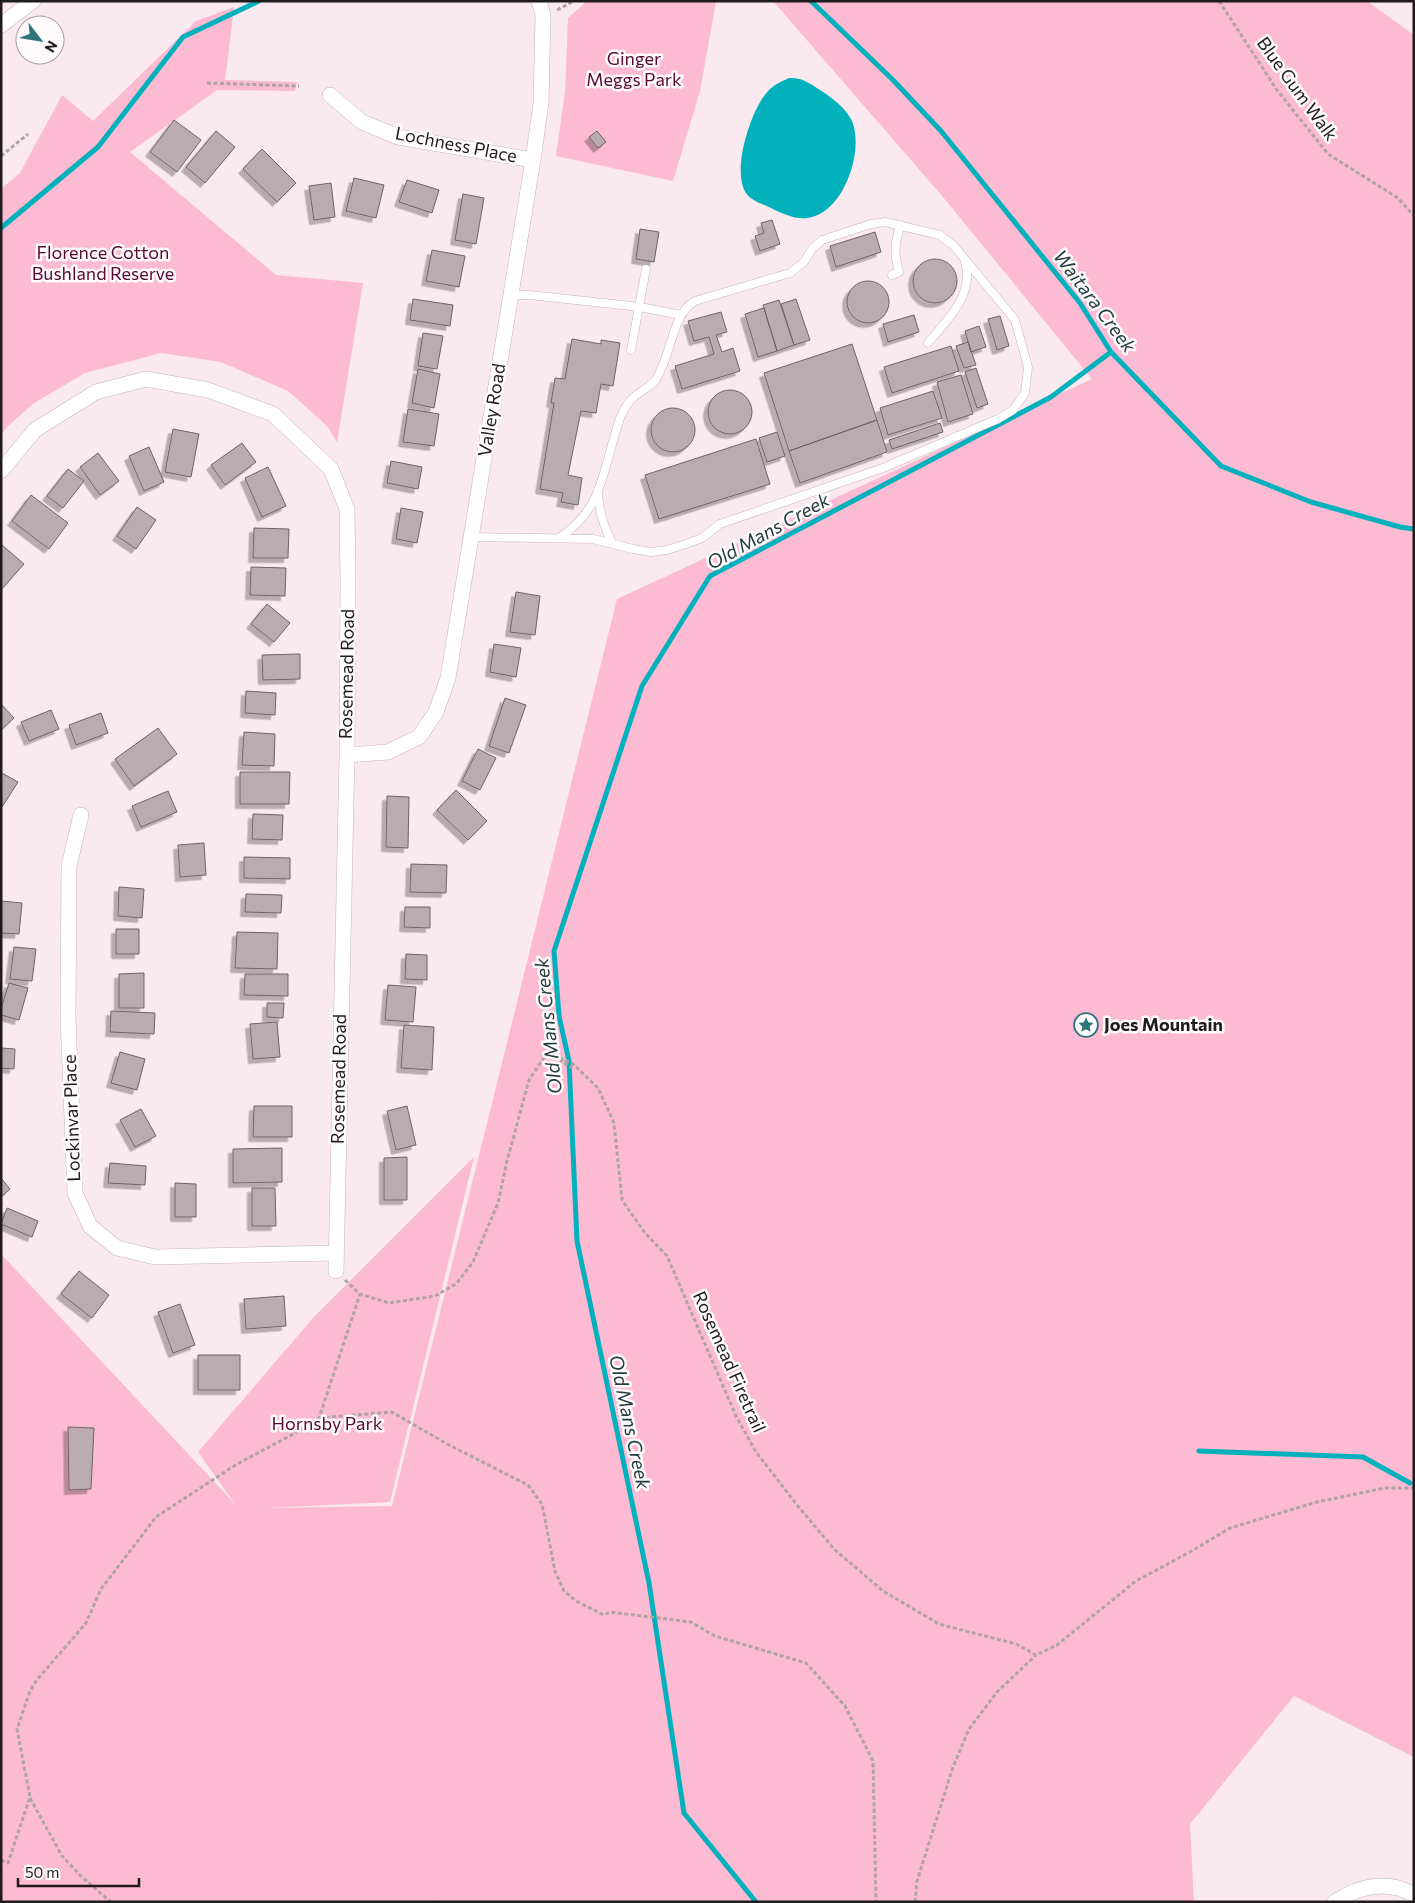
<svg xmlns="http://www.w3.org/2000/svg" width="1415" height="1903" font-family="Commissioner,sans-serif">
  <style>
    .green { fill: #fcbad3 }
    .water { fill: #03b1bc }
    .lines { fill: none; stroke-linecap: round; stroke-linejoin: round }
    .stream { stroke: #03b1bc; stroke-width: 5 }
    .building { fill: #baabb0; stroke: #706267; filter: url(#shadow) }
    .service-casing { stroke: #c4b4ba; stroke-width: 9 }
    .minor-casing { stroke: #c4b4ba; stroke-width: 16 }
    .path { stroke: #b0a3a8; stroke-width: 3; stroke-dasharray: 4 2.5; stroke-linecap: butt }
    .service { stroke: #fff; stroke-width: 8 }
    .minor { stroke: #fff; stroke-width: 15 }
    .labels { text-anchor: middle; stroke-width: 5; stroke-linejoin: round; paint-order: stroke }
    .park-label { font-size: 18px; fill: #590733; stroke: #fefbfc }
    .street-label { font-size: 18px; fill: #201b1d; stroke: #fefbfc }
    .poi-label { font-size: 18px; font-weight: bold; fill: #201b1d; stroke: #fefbfc; text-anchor: start }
    .water-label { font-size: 19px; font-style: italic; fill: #243c3e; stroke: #fefbfc }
  </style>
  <defs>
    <filter id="shadow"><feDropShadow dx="-4.5" dy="4.5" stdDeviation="0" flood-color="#0004"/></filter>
  </defs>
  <rect width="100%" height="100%" fill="#fae9ef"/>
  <path class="green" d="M587,1H716L700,91L673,181L556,156L565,92L568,18Z
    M773,1H1367L1414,35V1757L1294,1696L1190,1824L1194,1902H1V1254L235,1504L198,1452L313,1318L474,1157L390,1502L267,1508L392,1506L617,599L1092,379L943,197Z
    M234,7L225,80L297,82L295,91L217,90L130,152L276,275L363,283L337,442L327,426L288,391L221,362L161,353L85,373L34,403L8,426L1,435V189L20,173L62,95L93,121L196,21Z"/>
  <path class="water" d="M789,78C801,77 810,83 820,90C831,97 846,108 852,121C864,150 845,206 815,216C800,222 785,215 771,208C763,204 751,201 746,193C731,171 751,108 769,90C774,85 782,81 789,78Z"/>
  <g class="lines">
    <path class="stream" d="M811,1L893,80L941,131L1080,303L1111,352L1221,466L1311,502L1400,527L1414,529
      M1,228L98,147L183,37L259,1
      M1199,1451L1363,1457L1410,1483
      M756,1902L684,1813L649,1583L577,1241L569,1061L559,1016L554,951L642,686L710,576L1051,397L1111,352"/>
  </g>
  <path class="building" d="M174,120L201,140L177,172L150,152Z
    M216,131L235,147L205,183L186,167Z
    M597,131L606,142L598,148L589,137Z
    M262,149L296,183L277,202L243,169Z
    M354,178L384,185L376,218L346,211Z
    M407,180L439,190L432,213L399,202Z
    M331,183L335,217L314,220L309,186Z
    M463,194L484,198L476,244L455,240Z
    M772,220L780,244L760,251L755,236L764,233L761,223Z
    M640,229L659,232L654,262L636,259Z
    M875,232L881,252L836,267L830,246Z
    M432,250L465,256L459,287L426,281Z
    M913 281a22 22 0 1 1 44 0a22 22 0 1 1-44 0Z
    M847 302a21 21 0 1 1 42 0a21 21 0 1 1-42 0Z
    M413,299L453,305L450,326L410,320Z
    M796,299L810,340L794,345L781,304Z
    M779,300L794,345L777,351L763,305Z
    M764,308L777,351L758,357L745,314Z
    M721,312L727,332L716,335L722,352L733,348L740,371L682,389L675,366L714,354L709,337L694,341L688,321Z
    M914,315L919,332L888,342L883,324Z
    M1000,316L1009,346L997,350L988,319Z
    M979,326L986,347L971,352L965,331Z
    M423,333L443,336L437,369L418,366Z
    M572,339L601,344V340L620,343L613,386L601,384L596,413L581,411L568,475L582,478L578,505L561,502L563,493L540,489L554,403H551L555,378L565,379Z
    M968,342L976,365L964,368L956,346Z
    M852,344L877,420L789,451L764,373Z
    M951,346L959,371L892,393L884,367Z
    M976,368L988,404L977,408L965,372Z
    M418,369L440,374L434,408L412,403Z
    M961,375L973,414L948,422L937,382Z
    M708 412a22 22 0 1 1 44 0a22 22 0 1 1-44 0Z
    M933,391L942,418L888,435L880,408Z
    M651 430a22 22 0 1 1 44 0a22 22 0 1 1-44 0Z
    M408,409L439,414L434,446L403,442Z
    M877,420L887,452L800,483L789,451Z
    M940,423L943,432L892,449L889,440Z
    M173,429L199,434L191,477L165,472Z
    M777,432L785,456L767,462L759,438Z
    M756,439L770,484L659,519L645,475Z
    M242,443L256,462L225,485L211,465Z
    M149,447L164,482L144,491L129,456Z
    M98,453L119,481L100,495L80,467Z
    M391,461L422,467L418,489L387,483Z
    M268,467L286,506L262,517L245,478Z
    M68,469L84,481L63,508L47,496Z
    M31,495L68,523L49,549L12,521Z
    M137,507L156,520L136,549L117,536Z
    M401,508L423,512L417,543L396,539Z
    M254,528L289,529L288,558H253Z
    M2,545L24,564L1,590V545Z
    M251,567L286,568L285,596L250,595Z
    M516,592L540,596L535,635L510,632Z
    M267,604L290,623L274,642L251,624Z
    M494,644L521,648L516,677L490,672Z
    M300,654V679L263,680L262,655Z
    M246,691L276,693L275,715L245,713Z
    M505,698L526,705L509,753L489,746Z
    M1,704L14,718L1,730Z
    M51,710L59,729L29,741L21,722Z
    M101,713L108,733L76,745L69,725Z
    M158,728L177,754L134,786L115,759Z
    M244,732L275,734L274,766L242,765Z
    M478,749L496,758L480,790L462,781Z
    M240,772H290L289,804H240Z
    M2,773L18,782L2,807L1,774Z
    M456,790L487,821L468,840L437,810Z
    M168,791L177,812L141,827L132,806Z
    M387,796L409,797L408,848L386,847Z
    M253,814L283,815L282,840L252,839Z
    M204,843L206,875L180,877L178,845Z
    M244,857L290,858V879L244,878Z
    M411,864L447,865L446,893L410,892Z
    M119,887L144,889L142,918L118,916Z
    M246,894L282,895L281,913L245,912Z
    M1,901L22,903L19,934L1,933Z
    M405,907H430V928L404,927Z
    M116,929H139V954H116Z
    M237,932L278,933L277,969L235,968Z
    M14,947L36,949L32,981L10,979Z
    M406,954L427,955V980L405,979Z
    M144,973V1008H119V974Z
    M245,974H288V996L244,995Z
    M9,983L28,988L19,1020L1,1015V1009Z
    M388,985L416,987L413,1022L385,1020Z
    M267,1003H284L283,1018L267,1017Z
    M111,1011L155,1013L154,1034L110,1032Z
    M277,1022L280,1057L253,1059L250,1024Z
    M404,1025L434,1027L432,1070L401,1068Z
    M1,1048L15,1049L14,1069L1,1068Z
    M120,1052L145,1059L137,1090L111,1083Z
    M254,1106H292V1137H253Z
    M407,1106L416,1145L396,1150L387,1111Z
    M141,1109L156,1136L135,1147L120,1120Z
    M282,1148V1182L233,1183V1149Z
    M407,1157V1200H384V1158Z
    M110,1163L146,1166L145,1185L108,1183Z
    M1,1178L10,1189L1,1197Z
    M175,1183L196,1184V1217H175Z
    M252,1188H275L276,1226H252Z
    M7,1208L38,1221L32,1237L1,1224Z
    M79,1271L109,1295L92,1318L61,1294Z
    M284,1296L286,1326L246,1329L244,1299Z
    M180,1304L195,1345L173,1353L158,1312Z
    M198,1355H240V1390H198Z
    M68,1427L94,1428L91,1489L69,1490Z"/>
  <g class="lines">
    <g class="service-casing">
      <path id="service" d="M892,275L899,272C894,255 894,242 901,225
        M511,295H530L640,307L681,315
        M928,343C947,320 975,294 965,262
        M631,350L646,269
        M598,493C599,512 604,527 612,543
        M471,537L593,539L633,549L651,552L667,550L686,544L702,538L720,524L883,468L998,419L1013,410L1025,393L1028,367L1015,320L954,246L940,235L885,222L871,224L822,240L812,249L804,262L790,273L695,301C674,313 672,346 662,367C660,371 658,377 655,381C648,389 636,393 629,402C620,413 617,428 613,441C601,483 598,512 559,538"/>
    </g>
    <g class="minor-casing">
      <path id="minor" d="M1,25L33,1
        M330,95L362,122L398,137L533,160
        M1,471L35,430L96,392L146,379L208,390L273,414L331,469L347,509L348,581L347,755L336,1271
        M347,755L388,752L419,737L436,712L448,678L533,160L541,103L543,15L539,1
        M81,815L69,866L68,1018L75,1193L90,1226L117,1248L155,1257L335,1253
        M1335,1902C1359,1886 1388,1879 1414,1895"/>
    </g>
    <path class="path" d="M1219,1L1277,90L1328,154L1398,198L1414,216
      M557,10L574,1
      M207,83L299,86
      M1,156L28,134
      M563,1059L561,1061L571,1067L573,1064
      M345,1280L360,1294L389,1303L435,1296L456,1284L473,1262L498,1203L507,1161L529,1080L545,1056L563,1059L573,1064L598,1088L614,1123L622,1200L645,1233L667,1256L736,1416L756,1452L797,1505L834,1549L883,1591L939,1624L1016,1644L1036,1655L1057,1645L1136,1581L1190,1552L1230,1528L1317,1502L1385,1488H1414
      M319,1418L392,1412L447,1444L528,1485L542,1504L555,1571L564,1591L576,1601L604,1615L610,1612L691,1622L715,1636L806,1663L845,1706L873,1761L876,1902
      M30,1798L62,1856L82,1877L111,1902
      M1,1860L8,1863L30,1797L17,1729L30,1691L36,1681L86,1623L101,1589L156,1517L237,1464L299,1431L319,1418L360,1294
      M432,1902H443
      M915,1902L917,1881L953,1767L969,1729L997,1692L1036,1655"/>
    <use href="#service" class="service"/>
    <use href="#minor" class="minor"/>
  </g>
  <defs>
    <g id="sight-ring" transform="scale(1.25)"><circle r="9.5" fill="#fefbfc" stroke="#2b757b" stroke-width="1.5"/><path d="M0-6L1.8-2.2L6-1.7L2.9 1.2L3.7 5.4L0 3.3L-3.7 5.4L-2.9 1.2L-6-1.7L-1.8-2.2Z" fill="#2b757b"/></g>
  </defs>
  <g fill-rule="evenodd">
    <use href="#sight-ring" x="1086" y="1025"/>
  </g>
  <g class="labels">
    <g class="park-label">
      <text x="634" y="65">Ginger<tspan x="634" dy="21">Meggs Park</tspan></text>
      <text x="103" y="259">Florence Cotton<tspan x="103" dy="21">Bushland Reserve</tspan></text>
      <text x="327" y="1430">Hornsby Park</text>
    </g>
    <g class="street-label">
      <text transform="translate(1297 89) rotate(54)" y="6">Blue Gum Walk</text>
      <text transform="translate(456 145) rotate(11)" y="6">Lochness Place</text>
      <text transform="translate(492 410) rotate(-81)" y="6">Valley Road</text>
      <text transform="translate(347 674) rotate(-89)" y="6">Rosemead Road</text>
      <text transform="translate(339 1079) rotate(-89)" y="6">Rosemead Road</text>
      <text transform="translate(72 1118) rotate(-92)" y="6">Lockinvar Place</text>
      <text transform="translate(729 1362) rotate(66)" y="6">Rosemead Firetrail</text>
    </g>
    <g class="poi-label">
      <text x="1104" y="1031">Joes Mountain</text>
    </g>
    <g class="water-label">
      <text transform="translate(1095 301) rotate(53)" y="7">Waitara Creek</text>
      <text transform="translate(768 531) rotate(-29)" y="7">Old Mans Creek</text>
      <text transform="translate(548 1026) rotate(-96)" y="7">Old Mans Creek</text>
      <text transform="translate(630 1422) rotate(78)" y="7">Old Mans Creek</text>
    </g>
  </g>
  <rect width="1415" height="1903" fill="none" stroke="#201b1d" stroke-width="5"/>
  <g transform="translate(40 40) rotate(121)"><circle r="24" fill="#fefbfc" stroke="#a5a1a3"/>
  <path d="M0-4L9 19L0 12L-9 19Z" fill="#2b757b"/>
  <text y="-8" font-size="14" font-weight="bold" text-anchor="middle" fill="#201b1d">N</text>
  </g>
  <path d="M18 1878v8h121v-8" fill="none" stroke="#201b1d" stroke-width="2.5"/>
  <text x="25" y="1878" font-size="15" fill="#201b1d" stroke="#fefbfc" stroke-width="4" paint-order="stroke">50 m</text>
</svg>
